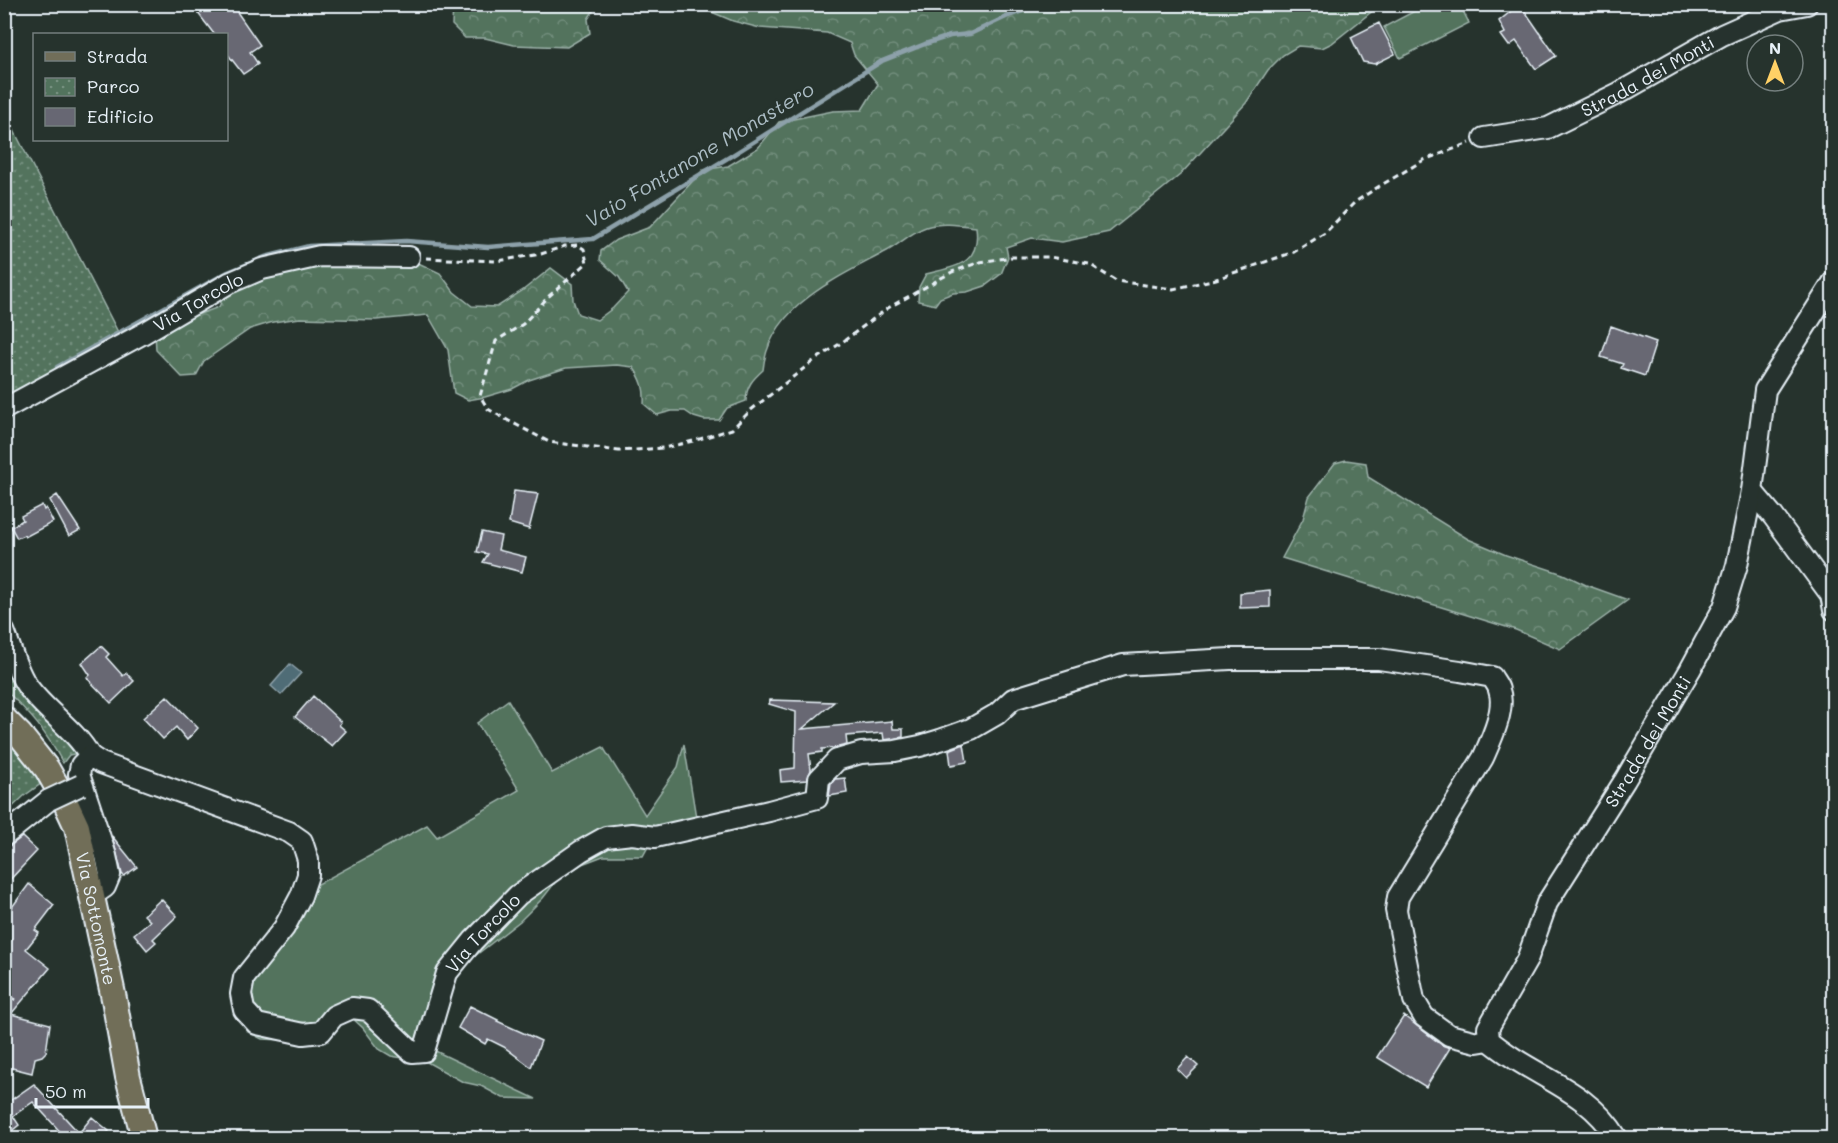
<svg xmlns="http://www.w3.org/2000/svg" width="1838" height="1143" viewBox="0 0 1838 1143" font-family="Mali,sans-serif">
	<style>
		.green { fill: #52735d; stroke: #9db2aa; stroke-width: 1.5 }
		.forest { fill: url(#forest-crowns); stroke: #9db2aa; stroke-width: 1.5 }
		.park { fill: url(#park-dots); stroke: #9db2aa; stroke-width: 1.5 }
		.water { fill: #506c76; stroke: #8da1aa; stroke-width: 1.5 }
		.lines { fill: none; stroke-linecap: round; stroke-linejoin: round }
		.stream { stroke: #8da1aa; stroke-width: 4.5 }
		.building { fill: #676773; stroke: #e8f1f8; stroke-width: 1.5 }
		.minor-casing { stroke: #e8f1f8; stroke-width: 24 }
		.major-casing { stroke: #e8f1f8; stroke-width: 28 }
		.path { stroke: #e8f1f8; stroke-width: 3; stroke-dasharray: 6 4.5; stroke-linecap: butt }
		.minor { stroke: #26332d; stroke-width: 20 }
		.major { stroke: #716e59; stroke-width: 24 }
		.minor-bridge-casing { stroke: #e8f1f8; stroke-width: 24; stroke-linecap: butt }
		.minor-bridge { stroke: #26332d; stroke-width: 20 }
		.labels { text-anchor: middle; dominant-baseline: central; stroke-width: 5; stroke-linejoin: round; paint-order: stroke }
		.street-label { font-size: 18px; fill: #e8f1f8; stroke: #26332d }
		.water-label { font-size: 20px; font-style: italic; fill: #abbcc4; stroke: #26332d }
	</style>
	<defs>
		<pattern id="forest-crowns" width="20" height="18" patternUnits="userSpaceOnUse" patternTransform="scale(1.5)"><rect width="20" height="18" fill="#52735d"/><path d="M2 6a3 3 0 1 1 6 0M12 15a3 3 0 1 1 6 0" fill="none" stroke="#738e7d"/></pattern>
		<pattern id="park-dots" width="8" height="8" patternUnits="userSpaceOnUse" patternTransform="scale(1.5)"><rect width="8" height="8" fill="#52735d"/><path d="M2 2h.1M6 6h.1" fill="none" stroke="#738e7d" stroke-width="1.8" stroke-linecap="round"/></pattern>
	</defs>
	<rect width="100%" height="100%" fill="#26332d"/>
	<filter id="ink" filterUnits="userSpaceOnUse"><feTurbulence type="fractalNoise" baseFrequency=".0167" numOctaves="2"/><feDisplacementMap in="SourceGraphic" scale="12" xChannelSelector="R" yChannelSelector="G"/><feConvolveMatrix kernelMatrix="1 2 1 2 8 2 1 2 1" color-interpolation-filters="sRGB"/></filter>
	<g filter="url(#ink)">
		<path class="green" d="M1428 4 1460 5 1469 23 1400 58 1384 27Z
			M508 700 552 773 603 747 645 815 678 767 684 744 699 836 648 847 643 856H603L582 864 557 880 543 898 520 921 453 973 429 1048 536 1099 503 1098 481 1086 463 1082 427 1062 391 1056 379 1049 363 1028 350 1016 307 1041 262 1039 248 1032 239 1019 231 995 233 981 257 955 305 891 427 825 437 837 519 790 477 723Z"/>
		<path class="forest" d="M453 5V4L597 5 588 19 590 33 567 47 514 45 485 38H465L452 25Z
			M695 5H1380L1332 43 1322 48 1298 46 1283 55 1268 70 1246 103 1180 175 1109 232 1062 242 1032 238 1006 247 1008 257 1001 274 985 286 967 292 953 293 940 298 935 305 918 301 919 287 926 274C956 266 981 265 976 227 960 225 942 222 926 227 911 232 900 244 887 251 838 278 769 306 763 370 753 379 746 386 746 401L727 408 719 420H704L694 417 685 411H672L657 415 644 404C645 389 642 379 633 367L617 365 566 368 529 380 512 389 485 397 468 400 454 393 448 350 428 315 376 320 300 318 273 322 250 329 204 361 196 376 182 377 156 350 155 332 172 319 197 315 219 307 229 282 251 271 317 267 342 260H412L440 273 454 292 472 306 497 307 522 291 551 268 572 284 573 300 578 314 597 320 613 308 628 292 619 277 600 260 601 251 616 240 650 227 703 170 728 166 758 148 779 122 833 111 862 110 878 84 854 55 850 43 827 33 760 28 733 21Z
			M1346 460 1366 463 1368 477 1468 539 1506 555 1563 574 1586 585 1628 600 1560 649 1516 630 1282 558 1303 519 1309 497 1335 463Z"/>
		<path class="park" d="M4 111 121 338 4 406Z
			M4 626 23 676 79 753 69 755 63 763C45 731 32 715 5 690Z
			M4 727 42 783 24 796 5 814Z"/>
		<path class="water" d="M290 664 301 673 281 695 271 686Z"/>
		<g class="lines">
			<path class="stream" d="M57 367 228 272 265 257 309 246 406 241 488 247 593 239 731 156 882 61 925 44 950 36 970 34 1006 17 1042 4"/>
		</g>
		<path class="building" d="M191 4H248L237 12 260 45 250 52 258 64 243 74 226 52V34H214Z
			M1520 4 1556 56 1536 69 1516 41 1509 46 1501 35 1505 33 1499 21Z
			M1379 23 1395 54 1375 64 1363 62 1351 37Z
			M1611 326 1656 342 1645 376 1621 368 1623 364 1601 357Z
			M514 491 538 494 529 529 509 523Z
			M57 495 80 530 69 536 50 500Z
			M42 505 44 510 46 508 53 522 25 537 24 535 17 538 11 527 23 520 21 516Z
			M482 532 501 536 498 550 526 557 522 572 483 562 488 554 477 552Z
			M1270 590V607L1240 608V593Z
			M101 646 109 654 106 657 123 676 126 673 134 681 111 703 87 678 90 675 82 663Z
			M167 696 198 728 187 740 176 727 163 739 143 718Z
			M313 696 341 722 339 725 346 731 332 746 295 717Z
			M770 700 834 702 802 729 892 721 893 729H903V737L884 740 883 733 846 736 847 745 834 748 822 749V752L809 754 811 770 807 780 781 782 780 770 795 768 796 712 769 704Z
			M964 744 967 762 951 765 949 750Z
			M845 778 847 793 829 796 831 784 835 779Z
			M112 836 137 867 124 876 122 874Z
			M22 837 37 851 4 886V848L11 845Z
			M29 884 54 905 35 930 39 933 26 949 50 968 11 1014 50 1024 46 1052 42 1056 35 1058 32 1073 4 1066V952L12 940 4 934V918Z
			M161 899 177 916 153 939 156 942 147 950 134 934 150 921 144 915Z
			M470 1006 498 1020 497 1021 541 1041 531 1067 504 1047 488 1039 485 1044 458 1028Z
			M1404 1016 1442 1045 1450 1048 1426 1087 1377 1057Z
			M1188 1057 1198 1066 1186 1078 1177 1069Z
			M34 1084 79 1133 92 1117 109 1131 103 1138H66L33 1102 13 1116 19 1125 4 1137V1105Z"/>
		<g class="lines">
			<defs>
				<g id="minor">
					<path id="s1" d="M1484 138 1548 128 1619 93 1722 35 1780 9 1807 4"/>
					<path id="s2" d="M4 409 144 333 229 283 262 269 320 256 409 257"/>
					<path d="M1752 491 1773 516 1831 595 1834 610"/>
					<path d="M4 631C11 648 17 673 28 687 46 712 75 729 90 756"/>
					<path d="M4 836 49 800"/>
					<path id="s3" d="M92 896 105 887 110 875 106 856 79 774 81 765 90 756 101 763 289 832 302 841 308 860V875L301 896 284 928 244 978 241 994 244 1010 257 1024 303 1034 321 1032 334 1016 352 1008 368 1010 412 1052 424 1051 447 973 473 941 518 895 581 851 606 837 632 834 655 837 769 811 817 798 819 779 837 760 861 753 895 751 920 746 940 740 971 729 997 714 1013 699 1123 665 1230 659H1379L1460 671 1492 677C1494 681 1498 685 1499 690 1506 709 1491 740 1483 758L1398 897 1396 910 1414 1000 1424 1017 1449 1035 1477 1042 1489 1040"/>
					<path id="s4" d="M1617 1138C1593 1098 1553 1083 1515 1059 1506 1053 1497 1047 1489 1040L1488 1028 1527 960 1547 903 1625 780 1690 670 1724 607 1737 565 1752 491 1765 390 1834 281"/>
				</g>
				<g id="major">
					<path id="s5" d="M4 719 20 735 47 769 64 799 77 827 114 999 128 1077 144 1138"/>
				</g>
			</defs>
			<use href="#minor" class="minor-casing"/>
			<use href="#major" class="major-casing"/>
			<path class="path" d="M426 258 497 261 541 254 565 246 578 245 584 249 587 263 549 296 523 324 496 341 480 396 488 409 509 421 549 442 619 451 664 448 693 441 732 429 751 410 812 362 841 343 888 308 952 272 980 262 1012 257H1050L1089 264 1116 281 1173 289 1216 279 1294 252 1325 233 1355 202 1378 187 1424 160 1470 143
				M4 993 16 1000"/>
			<use href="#minor" class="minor"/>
			<use href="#major" class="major"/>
			<defs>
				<path id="minor-bridge" d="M49 800 81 785"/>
			</defs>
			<use href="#minor-bridge" class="minor-bridge-casing"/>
			<use href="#minor-bridge" class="minor-bridge"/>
		</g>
	</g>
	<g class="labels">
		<g class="street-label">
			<text stroke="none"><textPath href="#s1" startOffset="177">Strada dei Monti</textPath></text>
			<text stroke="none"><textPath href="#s2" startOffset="222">Via Torcolo</textPath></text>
			<text stroke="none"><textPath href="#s4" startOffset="504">Strada dei Monti</textPath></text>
			<text stroke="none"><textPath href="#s5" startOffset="225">Via Sottomonte</textPath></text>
			<text stroke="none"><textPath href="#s3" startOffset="924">Via Torcolo</textPath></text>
		</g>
		<g class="water-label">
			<text transform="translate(699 154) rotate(-31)">Vaio Fontanone Monastero</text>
		</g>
	</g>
	<rect width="1838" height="1143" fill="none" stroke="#26332d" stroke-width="24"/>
	<rect x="12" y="12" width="1814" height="1119" fill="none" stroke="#e8f1f8" stroke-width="2" filter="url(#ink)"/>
	<rect x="33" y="33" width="195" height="108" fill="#26332d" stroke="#747f7e" stroke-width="1.5"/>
	<rect x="45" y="52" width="30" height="9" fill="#716e59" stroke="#747f7e" stroke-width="1.5"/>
	<text x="87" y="63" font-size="18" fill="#e8f1f8">Strada</text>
	<rect x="45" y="78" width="30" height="18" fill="url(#park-dots)" stroke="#747f7e" stroke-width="1.5"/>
	<text x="87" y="93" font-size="18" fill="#e8f1f8">Parco</text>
	<rect x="45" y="108" width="30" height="18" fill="#676773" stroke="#747f7e" stroke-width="1.5"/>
	<text x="87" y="123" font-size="18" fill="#e8f1f8">Edificio</text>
	<g transform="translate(1775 63)"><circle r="28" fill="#26332d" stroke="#747f7e" stroke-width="1.5"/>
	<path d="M0-4.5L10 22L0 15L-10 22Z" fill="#ffd166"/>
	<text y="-9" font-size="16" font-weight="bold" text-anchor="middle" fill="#e8f1f8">N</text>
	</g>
	<path d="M36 1098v9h112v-9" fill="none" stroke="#e8f1f8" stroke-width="3"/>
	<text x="45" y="1098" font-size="18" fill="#e8f1f8" stroke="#26332d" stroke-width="4.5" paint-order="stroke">50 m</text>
</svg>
